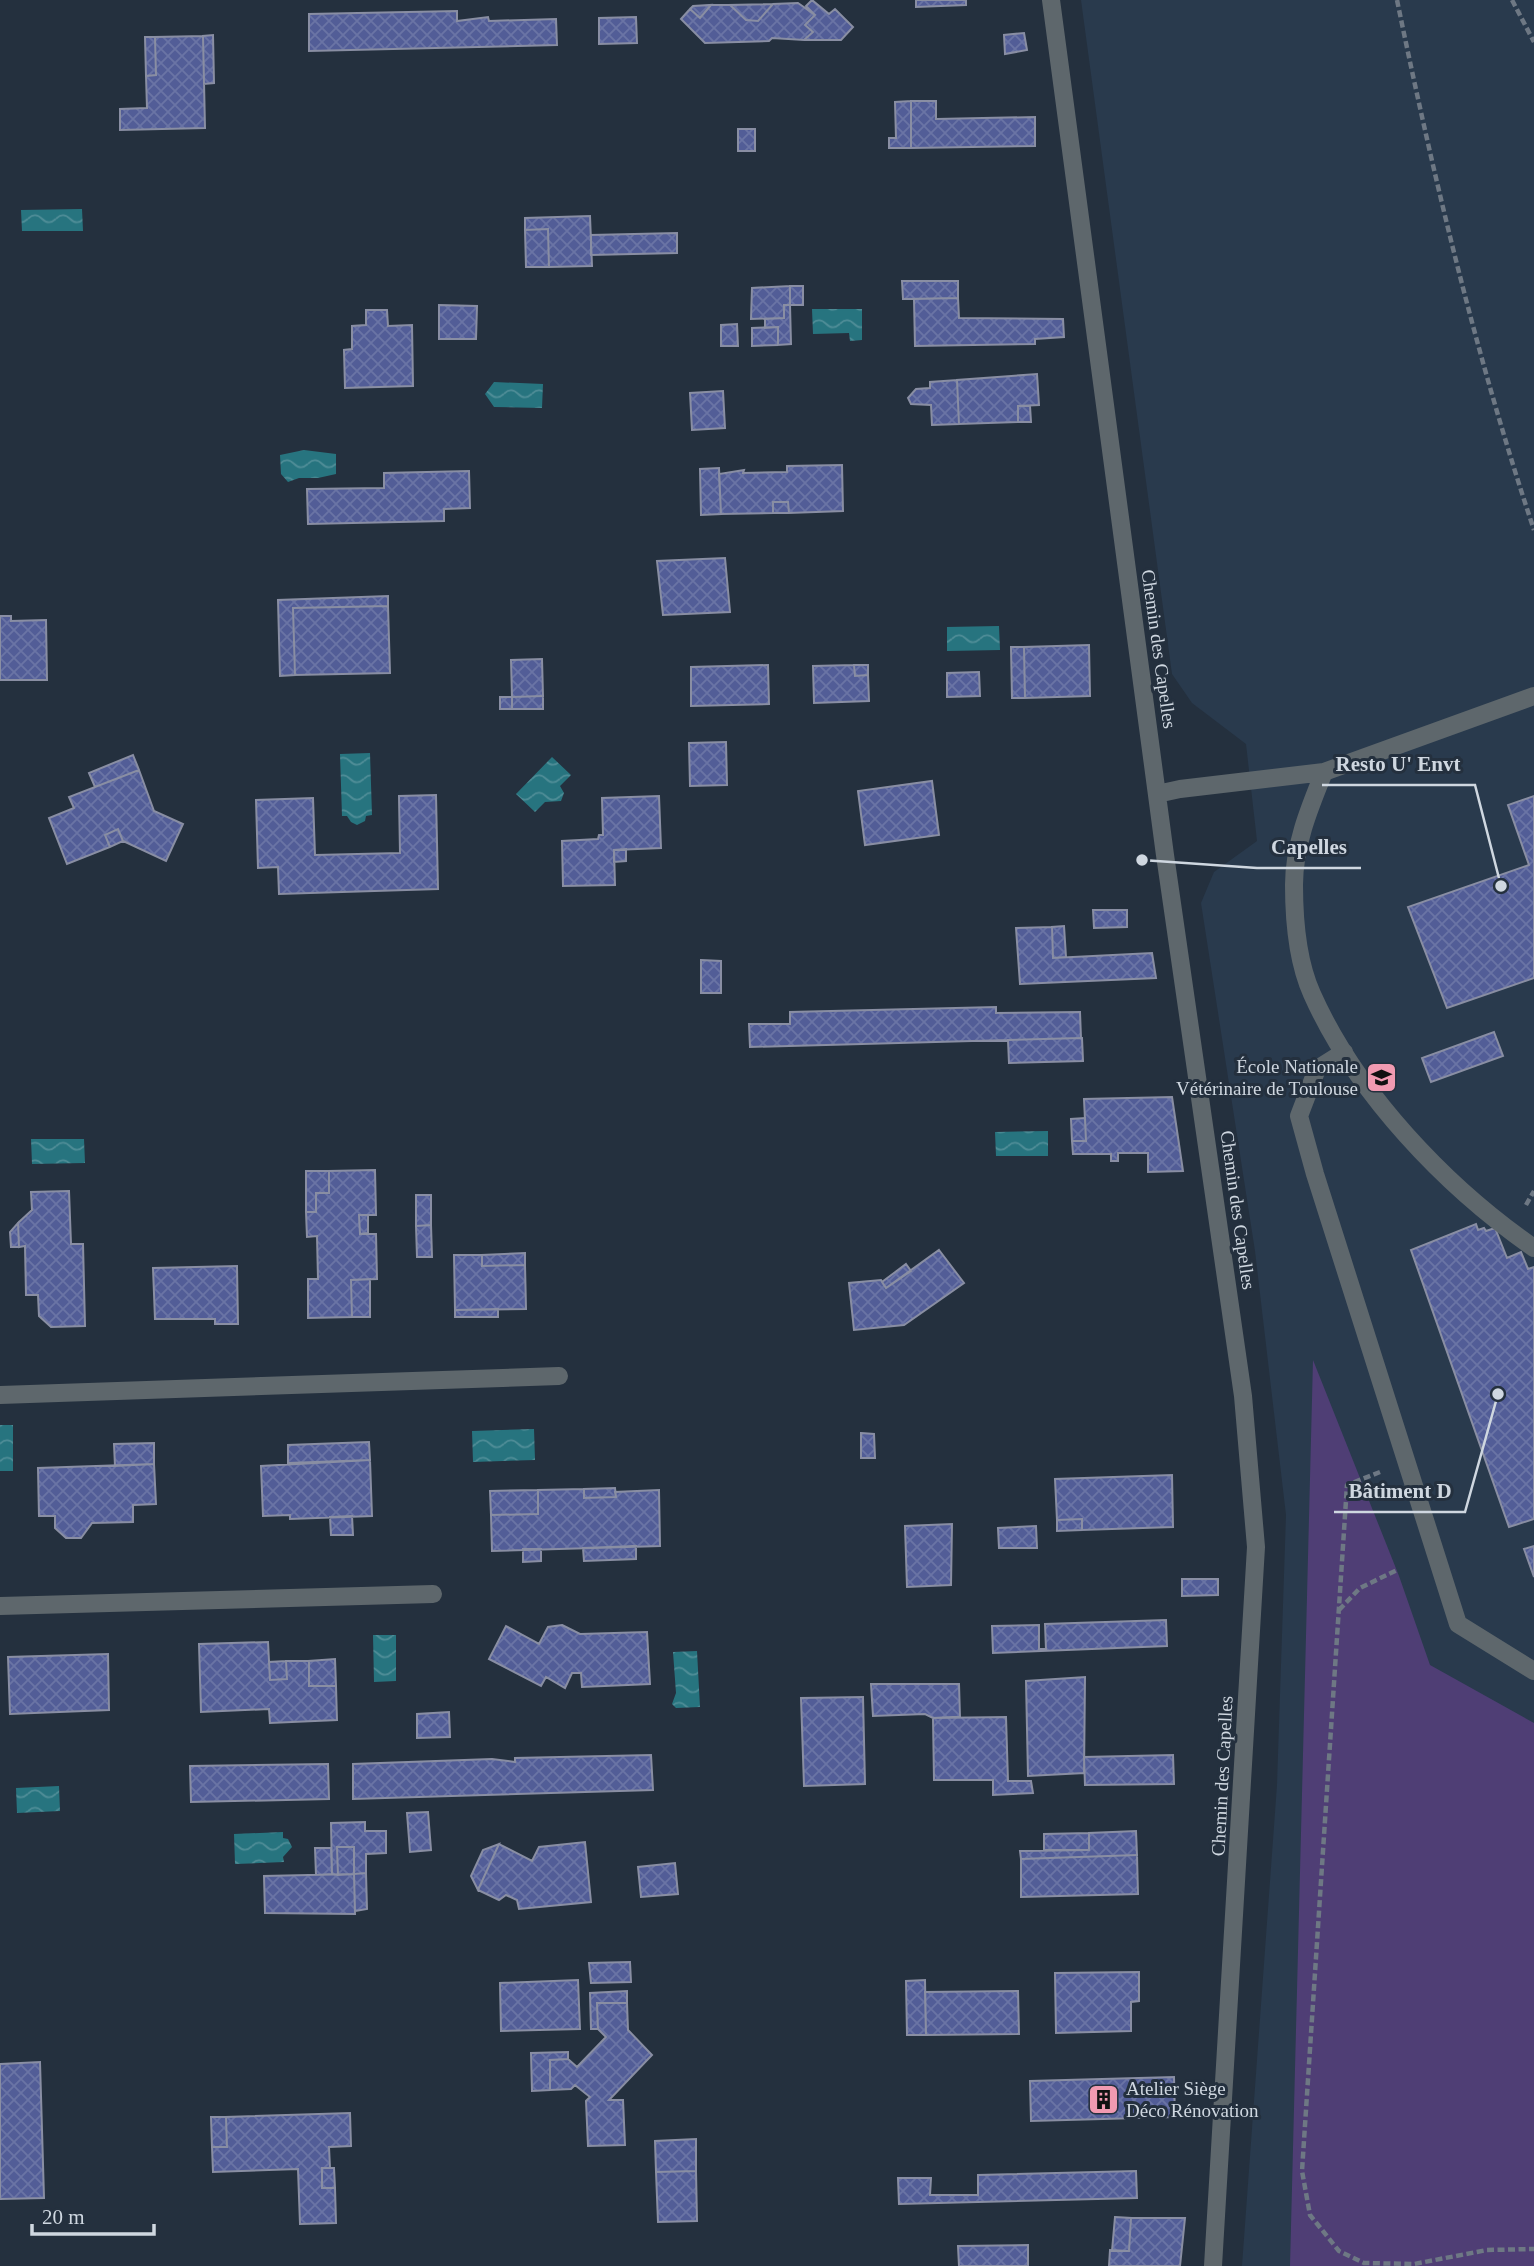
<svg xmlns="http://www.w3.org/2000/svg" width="1534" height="2266" viewBox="0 0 1534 2266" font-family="Georgia,serif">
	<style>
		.built { fill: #293a4d }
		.green { fill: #4f3e75 }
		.water { fill: url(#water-waves) }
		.building { fill: url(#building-cross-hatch); stroke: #898ea3; stroke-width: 2 }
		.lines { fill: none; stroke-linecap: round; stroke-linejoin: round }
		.path { stroke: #6e7884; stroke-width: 4.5; stroke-dasharray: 7 3.5; stroke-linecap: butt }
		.minor { stroke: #5e676c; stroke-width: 18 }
		.labels { text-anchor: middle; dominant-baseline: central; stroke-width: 6; stroke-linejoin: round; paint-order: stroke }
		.street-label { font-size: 19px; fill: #cfd7e0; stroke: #24303e }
		.poi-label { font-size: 19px; fill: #cfd7e0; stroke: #24303e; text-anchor: end }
		.leader { fill: none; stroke: #cfd7e0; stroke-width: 2.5 }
		.callout-dot { fill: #cfd7e0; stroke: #24303e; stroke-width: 2.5 }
		.callout-label { font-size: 21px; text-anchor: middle; font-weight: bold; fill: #cfd7e0; stroke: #24303e; stroke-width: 6; stroke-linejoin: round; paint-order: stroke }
	</style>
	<defs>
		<pattern id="water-waves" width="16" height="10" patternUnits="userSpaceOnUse" patternTransform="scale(1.75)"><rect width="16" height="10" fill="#27747f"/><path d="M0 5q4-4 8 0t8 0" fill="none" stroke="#4f8d97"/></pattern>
		<pattern id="building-cross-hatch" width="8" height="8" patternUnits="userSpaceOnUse" patternTransform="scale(1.75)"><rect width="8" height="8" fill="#525d97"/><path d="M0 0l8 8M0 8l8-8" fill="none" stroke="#6a74a5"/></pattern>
	</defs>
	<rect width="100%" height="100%" fill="#24303e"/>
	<path class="built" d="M1081 0H1534V2266H1242L1277 1785 1286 1515 1255 1251 1201 903 1214 872 1257 841 1246 744 1192 703 1172 674Z"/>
	<path class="green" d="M1313 1360 1399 1576 1430 1665 1534 1723V2266H1290Z"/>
	<path class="water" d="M82 209 83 231H22L21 210Z
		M812 309H862V340L850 341 849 333 813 334Z
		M494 382 543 384 542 408 494 407 485 394Z
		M304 450 336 454V474L318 478H299L288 482 281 474 280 455Z
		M999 626 1000 650 947 651V627Z
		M370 753 372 815 366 816 365 821 357 825 351 822 347 816H342L340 754Z
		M552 757 571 775 560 786 564 793 561 801 545 802 535 812 516 794Z
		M1048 1131V1156H996L995 1132Z
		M31 1139H84L85 1163 32 1164Z
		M0 1425H13V1471H0Z
		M534 1429 535 1460 473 1462 472 1431Z
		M373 1635H396V1681L374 1682Z
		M697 1651 700 1707 676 1708 672 1704 676 1693 673 1652Z
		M59 1786 60 1811 17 1813 16 1788Z
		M283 1832V1838L288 1839 292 1847 283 1857 284 1862 235 1864 234 1834Z"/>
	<path class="building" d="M812 0 829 14 835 9 853 27 841 40H804L813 32 805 25 815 15 806 6Z
		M916 0H966V5L916 7Z
		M798 3 815 15 805 25 813 32 804 40 772 38 769 41 705 43 681 19 690 9 700 18 711 5H730L746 20 758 21 773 4Z
		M773 4 758 21 746 20 730 5Z
		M711 5 700 18 690 9 693 6Z
		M457 11V21L488 17 489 21 556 19 557 45 309 51V14Z
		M636 17 637 43 599 44V18Z
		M1024 33 1027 50 1005 54 1004 35Z
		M213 35 214 83 204 84 203 36Z
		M203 36 205 128 120 130V109L147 108 146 76 156 75 155 37Z
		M145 37H155L156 75 146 76Z
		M911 101V148H889V138H896L895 102Z
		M911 101H936V119L1035 117V146L911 148Z
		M738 129H755V151H738Z
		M590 216 592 266 549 267 548 229 525 230V218Z
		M548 229 549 267H526L525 230Z
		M677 233V253L591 255V235Z
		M902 281H958V298L903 299Z
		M790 286H803V305H790Z
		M790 286V305H784V318L751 319 752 288Z
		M958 298 959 318 1063 319 1064 337 1035 339V344L915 346 914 299Z
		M439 305 477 306 476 339H439Z
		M784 305H790L791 344 778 345V327L765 328V319L784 318Z
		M366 310H387L388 326 412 325 413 386 345 388 344 350 352 349V326L366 325Z
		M737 324 738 346H721V325Z
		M778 327V345L752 346V328Z
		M1037 374 1039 405 1018 406V422L959 424 957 380Z
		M957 380 959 424 932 425 931 405 911 404 908 398 916 389 930 388V382Z
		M723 391 725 428 692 430 690 393Z
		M1018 406H1030L1031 422H1018Z
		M842 465 843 511 789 513 788 502H773V513L721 514 719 474 744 470 743 473 787 472V466Z
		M719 468 721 514 701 515 700 469Z
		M469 471 470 508 444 509V521L308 524 307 489 384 488V473Z
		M773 502H788L789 513H773Z
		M725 558 730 612 663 615 657 561Z
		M388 596V606L293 608 295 675 280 676 278 600Z
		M388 606 390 673 295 675 293 608Z
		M0 616H11V621L46 620 47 680H0Z
		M1089 645 1090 696 1025 698 1024 647Z
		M1011 647H1024L1025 698H1012Z
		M542 659 543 696 512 697 511 660Z
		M768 665 769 704 691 706V667Z
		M854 665 855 676 868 675 869 701 814 703 813 666Z
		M854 665H868V675L855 676Z
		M979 672 980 696 947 697V673Z
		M543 696V709H512V697Z
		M500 697H512V709H500Z
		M726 742 727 785 690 786 689 743Z
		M133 755 139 770 95 787 89 773Z
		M139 770 154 811 183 824 166 861 123 841 118 829 105 835 110 847 67 864 49 818 74 808 69 797Z
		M932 781 939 835 865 845 858 791Z
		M436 795 438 889 279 894 278 867 258 868 256 800 313 798 315 855 400 853 399 796Z
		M659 796 661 848 614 850 615 885 563 886 562 841 598 839 599 835H603L602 798Z
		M1534 796V978L1447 1008 1408 907 1529 865 1508 805Z
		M118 829 123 841 110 847 105 835Z
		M626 849V861L614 862V850Z
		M1093 910H1127V927L1094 928Z
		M1064 926 1066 957 1053 958 1052 927Z
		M1052 927 1053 958 1152 953 1156 978 1020 984 1016 928Z
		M701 960 721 961V993H701Z
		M996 1007V1013L1080 1012 1081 1038 750 1047 749 1024H790V1012Z
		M1494 1032 1503 1056 1431 1082 1422 1058Z
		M1082 1038 1083 1061 1009 1063 1008 1040Z
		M1172 1097 1183 1171 1148 1172V1153H1118V1161H1111V1154H1073L1072 1141H1086L1084 1099Z
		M1085 1118 1086 1141H1072L1071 1119Z
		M375 1170 376 1215H359L360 1234H376L377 1279 351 1280 352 1317 308 1318V1279H318L317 1236 307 1237 306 1212H316V1193H329V1171Z
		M306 1171H329V1193H316V1212H306Z
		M69 1191 71 1244H83L85 1326 51 1327 39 1316 38 1295H26L25 1246 19 1247 18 1223 32 1210 31 1192Z
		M416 1195H431V1225L416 1226Z
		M359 1215H368V1233L360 1234Z
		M18 1223 19 1247H11L10 1232Z
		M1476 1224 1478 1230 1484 1228 1486 1231 1495 1228 1507 1258 1521 1252 1528 1269 1534 1267V1519L1509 1527 1411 1250Z
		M431 1225 432 1257H417L416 1226Z
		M939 1250 964 1283 904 1325 854 1330 849 1283 881 1280 886 1288Z
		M525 1253V1265L482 1266V1255Z
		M454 1255H482V1266L525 1265 526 1309 455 1310Z
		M906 1264 911 1271 886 1288 882 1282Z
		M237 1266 238 1324H215V1319H155L153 1268Z
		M370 1279V1317H352L351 1280Z
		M498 1309V1317H455V1310Z
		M861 1433 874 1434 875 1458H861Z
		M369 1442 370 1460 288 1463V1445Z
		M154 1443V1464L115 1466 114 1444Z
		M370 1460 372 1516 290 1519V1515L263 1516 261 1466Z
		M154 1464 156 1504 133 1505V1522L92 1523 81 1538H66L55 1528V1516H39L38 1468Z
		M1172 1475 1173 1527 1082 1530V1519L1057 1520 1055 1479Z
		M615 1488 616 1497 584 1498V1489Z
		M584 1489V1498L616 1497 615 1492 659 1490 660 1546 492 1551 491 1515 538 1514V1490Z
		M538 1490V1514L491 1515 490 1491Z
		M352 1516 353 1535H331L330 1517Z
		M1082 1519V1530L1057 1531V1520Z
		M952 1524 951 1585 907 1587 905 1526Z
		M1036 1526 1037 1548H999L998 1528Z
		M636 1546V1559L584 1561 583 1548Z
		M1534 1546V1577L1524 1549Z
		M523 1549H541V1561L523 1562Z
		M1182 1579H1218V1595L1182 1596Z
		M1166 1620 1167 1646 993 1653 992 1626 1039 1625V1649H1046L1045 1624Z
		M562 1625 580 1634 647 1632 650 1684 582 1687 581 1673H572L565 1688 546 1677 541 1686 489 1659 506 1626 539 1644 548 1627Z
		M268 1642 270 1680 287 1679 286 1661H309V1686H336L337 1720 270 1723 269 1709 201 1712 199 1644Z
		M108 1654 109 1710 10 1714 8 1657Z
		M335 1659 336 1686H309V1661Z
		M286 1661 287 1679 270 1680 269 1662Z
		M1085 1677 1084 1773 1028 1776 1026 1681Z
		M871 1684H959L960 1717 933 1718 925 1714 873 1716Z
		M863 1697 865 1784 804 1786 801 1698Z
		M449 1712 450 1737 417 1738V1714Z
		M1006 1717 1008 1781H1031L1033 1793 993 1795V1780H934L933 1718Z
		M651 1755 653 1790 353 1799V1764L492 1759 515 1762V1758Z
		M1173 1755 1174 1784 1085 1785 1084 1757Z
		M328 1764 329 1799 191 1802 190 1766Z
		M428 1812 431 1850 410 1852 407 1813Z
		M365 1822V1831H386V1853L366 1854V1873L354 1874V1847H337L338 1875 332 1874 331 1823Z
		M1136 1831 1137 1855 1021 1859 1020 1851 1089 1850V1833Z
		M1089 1833V1850H1044V1834Z
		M585 1842 591 1902 519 1909 517 1900 506 1895 499 1900 478 1890 499 1844 532 1861 539 1847Z
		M499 1844 478 1890 471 1876 483 1850Z
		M337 1847H354V1874L338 1875Z
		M315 1848H331L332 1874 316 1875Z
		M1137 1855 1138 1894 1021 1897V1859Z
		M675 1863 678 1894 641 1897 638 1867Z
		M366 1873 367 1909 355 1911 354 1874Z
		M354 1874 355 1914 265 1913 264 1876Z
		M630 1962 631 1982 591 1983 589 1963Z
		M1139 1972V2001L1131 2002V2031L1056 2033 1055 1973Z
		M578 1980 580 2029 501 2031 500 1983Z
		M925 1980 926 2035H907L906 1981Z
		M627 1991V2003H597L598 2029H591L590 1993Z
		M1018 1991 1019 2034 926 2035 925 1992Z
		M597 2003H627L628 2030 652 2055 609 2100H623L625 2145 588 2146 586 2101 590 2097 575 2085 571 2089 550 2090V2060L568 2059 577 2067 606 2037 598 2029Z
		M568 2052V2059L550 2060V2090L532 2091 531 2053Z
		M40 2062 44 2198 0 2199V2064Z
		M1174 2077 1175 2117 1031 2121 1030 2081Z
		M350 2113 351 2146 329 2147 330 2168H322V2188H335L336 2223 300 2224 298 2169 213 2172 212 2147H227L226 2117Z
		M211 2117H226L227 2147H212Z
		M696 2139V2171L656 2172 655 2141Z
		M322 2168H334L335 2188H322Z
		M696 2171 697 2221 658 2222 656 2172Z
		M1136 2171 1137 2198 899 2204 898 2178H931L930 2195H978V2175Z
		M1115 2217 1131 2218 1129 2251H1112Z
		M1131 2218H1185L1180 2266H1109L1110 2250 1129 2251Z
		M1028 2245V2266H959L958 2246Z"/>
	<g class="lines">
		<path class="path" d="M1397 0C1434 179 1476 356 1534 530
			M1512 0 1534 42
			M1526 1205 1534 1191
			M1380 1472 1347 1485 1302 2171 1310 2215 1339 2251 1364 2263 1414 2264 1487 2250 1534 2249
			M1339 1610 1360 1588 1397 1570"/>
		<path class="minor" d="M1051 0 1165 855 1243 1396 1256 1547 1213 2266
			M1324 772C1309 809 1294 845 1294 885 1294 919 1298 963 1312 994 1356 1093 1446 1187 1534 1248
			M1157 794 1180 789 1324 772 1534 696
			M1344 1052 1317 1069 1299 1116 1315 1174 1458 1624 1534 1671
			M0 1395 559 1376
			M0 1606 433 1594"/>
	</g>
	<defs>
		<symbol id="university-square" viewBox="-11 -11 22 22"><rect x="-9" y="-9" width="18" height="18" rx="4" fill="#f19ab1" stroke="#24303e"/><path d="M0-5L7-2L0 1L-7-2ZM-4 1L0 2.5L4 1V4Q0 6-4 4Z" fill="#111"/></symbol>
		<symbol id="building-square" viewBox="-11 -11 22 22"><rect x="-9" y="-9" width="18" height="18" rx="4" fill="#f19ab1" stroke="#24303e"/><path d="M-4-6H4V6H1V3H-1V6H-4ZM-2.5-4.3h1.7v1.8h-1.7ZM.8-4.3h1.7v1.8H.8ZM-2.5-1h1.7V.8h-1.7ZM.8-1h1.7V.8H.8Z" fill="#111"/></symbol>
	</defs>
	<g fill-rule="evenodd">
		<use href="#university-square" x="1364" y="1060" width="35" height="35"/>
		<use href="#building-square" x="1086" y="2082" width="35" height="35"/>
	</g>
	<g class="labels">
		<g class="street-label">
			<text transform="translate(1159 649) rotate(82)">Chemin des Capelles</text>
			<text transform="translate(1238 1210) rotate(82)">Chemin des Capelles</text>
			<text transform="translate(1222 1776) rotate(-87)">Chemin des Capelles</text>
		</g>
		<g class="poi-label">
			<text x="1358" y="1066">École Nationale<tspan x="1358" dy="22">Vétérinaire de Toulouse</tspan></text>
			<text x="1126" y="2088" text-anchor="start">Atelier Siège<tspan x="1126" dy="22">Déco Rénovation</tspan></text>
		</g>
	</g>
	<path class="leader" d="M1501 886L1475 785H1322M1142 860L1257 868H1361M1498 1394L1465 1512H1334"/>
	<g class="callout-dot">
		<circle cx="1501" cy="886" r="7"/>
		<circle cx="1142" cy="860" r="7"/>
		<circle cx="1498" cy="1394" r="7"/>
	</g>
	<g class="callout-label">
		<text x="1398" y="771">Resto U' Envt</text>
		<text x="1309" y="854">Capelles</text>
		<text x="1400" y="1498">Bâtiment D</text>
	</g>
	<path d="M32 2224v10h122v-10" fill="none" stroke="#cfd7e0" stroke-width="3.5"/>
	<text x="42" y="2224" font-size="21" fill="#cfd7e0" stroke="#24303e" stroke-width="5" paint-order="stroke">20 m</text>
</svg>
